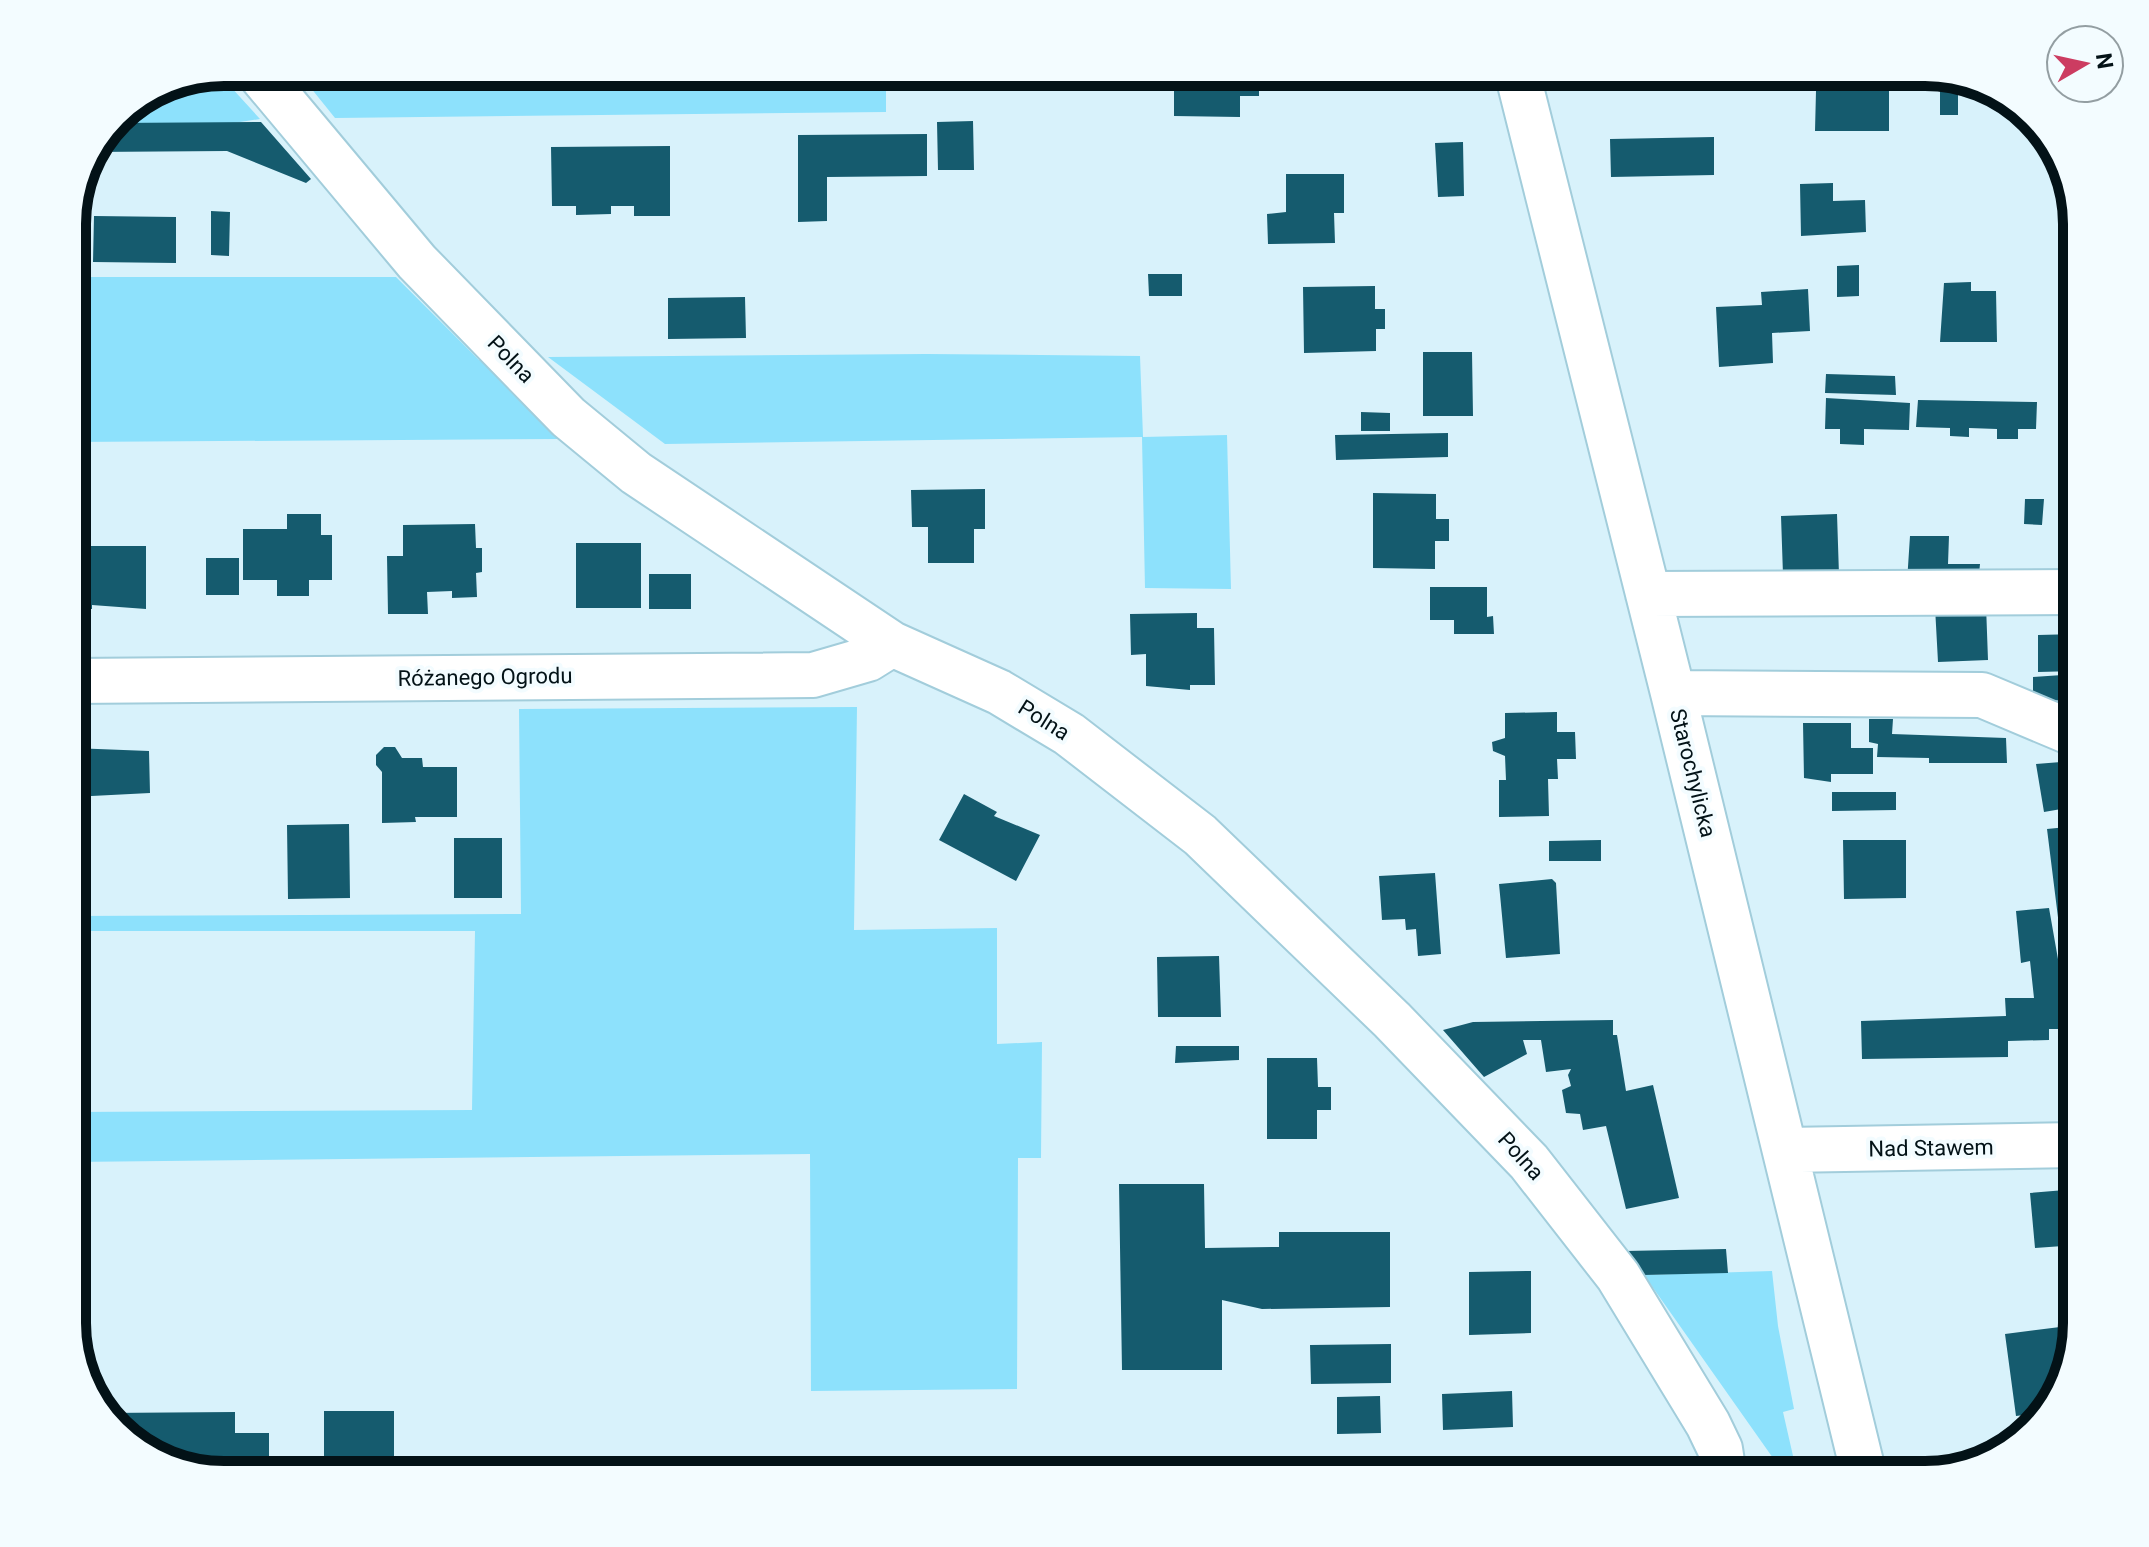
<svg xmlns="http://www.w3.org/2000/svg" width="2149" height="1547" viewBox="0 0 2149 1547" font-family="Roboto,sans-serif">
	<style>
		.green { fill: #8de1fc }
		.building { fill: #155b6e }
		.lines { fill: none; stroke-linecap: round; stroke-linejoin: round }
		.minor-casing { stroke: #a2cddb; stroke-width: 48 }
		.minor { stroke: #fff; stroke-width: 44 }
		.labels { text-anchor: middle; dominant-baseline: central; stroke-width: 8; stroke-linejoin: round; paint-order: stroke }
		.street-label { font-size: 22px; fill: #031217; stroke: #f3fcff }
		.rim { fill: none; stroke: #031217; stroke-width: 10 }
	</style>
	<rect width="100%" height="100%" fill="#d8f2fb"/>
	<path class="green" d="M298 72H886V112L335 118Z
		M219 74 260 119 227 124 114 123 123 110Z
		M72 277H396L479 360 493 357 562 439 72 442Z
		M926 354 1140 356 1143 437 1227 435 1231 589 1145 588 1142 437 665 444 548 357Z
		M857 707 854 930 997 928V1044L1042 1042 1041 1158H1018L1017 1389 811 1391 810 1154 72 1162V1112L472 1110 475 931H72V916L521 914 519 709Z
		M1772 1271 1778 1326 1794 1409 1783 1412 1796 1469 1810 1466 1813 1475H1785L1644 1275Z"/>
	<path class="building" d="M1174 72 1259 75V96H1240V117L1174 116Z
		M1721 72H1786L1787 78 1724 89Z
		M1816 91H1889V131H1815Z
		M1940 91H1958V115H1940Z
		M973 121 974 170H938L937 122Z
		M261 122 311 179 306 183 227 151 91 152 114 123Z
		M927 134V176L827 177V221L798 222V135Z
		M1714 137V175L1611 177 1610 139Z
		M1463 142 1464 196 1438 197 1435 143Z
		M670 146V216H634V206H611V214L576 215V206H552L551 147Z
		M1286 174H1344V213H1334L1335 243 1268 244 1267 214 1286 212Z
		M1833 183V201L1865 200 1866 232 1801 236 1800 184Z
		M211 211 230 212 229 256 211 255Z
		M94 216 176 217V263L93 262Z
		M1859 265V296L1837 297V266Z
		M1148 274H1182V296H1149Z
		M1971 282V291H1996L1997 342H1940L1944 283Z
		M1375 286V309H1385V329H1376V351L1304 353 1303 287Z
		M1808 289 1810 331 1772 333 1773 363 1719 367 1716 307 1762 305 1761 292Z
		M745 297 746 338 668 339V298Z
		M1423 352H1472L1473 416H1423Z
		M1826 374 1895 376 1896 395 1825 393Z
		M1826 398 1910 403 1909 430 1864 429V445L1840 444V429H1825Z
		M1918 400 2037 402 2036 429H2018V439H1997V429L1969 428V437L1950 436V428L1916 427Z
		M1361 412 1390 413V431H1361Z
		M1448 433V457L1336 460 1335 435Z
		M985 489V529H974V563H928V527H912L911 490Z
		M1373 493 1436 494V519H1449V541H1435V569L1373 568Z
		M2025 499H2044L2042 525 2024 524Z
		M287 514H321V535H332V580H309V596H277V580H243V529H287Z
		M1837 514 1839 575H1783L1781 516Z
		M475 524 476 548H482V572L476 573 477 597 452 598V591L427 592 428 614H388L387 556H403V525Z
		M1910 536H1949L1948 564H1980L1978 584 1907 582Z
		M576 543H641V608H576Z
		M72 546H146V609L92 605V609H72Z
		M206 558H239V595H206Z
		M649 574H691V609H649Z
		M1430 587H1487V617L1493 616 1494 634H1454V620H1430Z
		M1986 605 1988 660 1938 662 1935 607Z
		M1197 613V628H1214L1215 685H1190V690L1146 686V654L1131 655 1130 614Z
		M2077 634V671L2038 672V635Z
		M2077 674V700L2033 701V677Z
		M1557 712V732H1575L1576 759H1557L1558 779H1548L1549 816 1499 817V780H1506L1505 756 1493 751 1492 742 1505 738V713Z
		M1869 719H1893L1892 734 2006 738 2007 763H1929V758L1877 757 1878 744 1869 742Z
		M1803 723H1851V748H1873V774H1831V782L1804 778Z
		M384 747H395L402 758H422L423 767H457V817H415L416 822 382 823V772L376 765V755Z
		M72 748 149 751 150 793 72 797Z
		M2061 762 2067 808 2044 812 2036 764Z
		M1832 792H1896V810L1832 811Z
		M964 794 997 812 994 816 1040 835 1016 881 939 840Z
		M349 824 350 898 288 899 287 825Z
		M2077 826V1013L2070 1014 2047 829Z
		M454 838H502V898H454Z
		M1601 840V861H1549V841Z
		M1843 840H1906V898L1844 899Z
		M1435 873 1441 954 1418 956 1416 929 1406 930 1405 919 1382 920 1379 876Z
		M1552 879 1556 883 1560 954 1506 958 1499 884Z
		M2049 908 2068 1016 2077 1015V1029H2049V1040L2008 1041V1057L1862 1059 1861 1021 2006 1016 2005 998H2034L2030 961 2021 963 2016 911Z
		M1219 956 1221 1017H1158L1157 957Z
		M1613 1020V1035H1617L1626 1091 1653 1085 1679 1198 1626 1209 1606 1126 1583 1130 1580 1114 1566 1113 1562 1090 1571 1086 1568 1075 1571 1069 1546 1072 1541 1040H1523L1527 1054 1484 1077 1443 1030 1473 1022Z
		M1176 1046H1239V1060L1175 1063Z
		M1267 1058H1317L1318 1087H1331V1110H1317V1139H1267Z
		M1119 1184H1204L1205 1248 1279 1247V1232H1390V1307L1262 1309 1222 1300V1370H1122Z
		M2077 1189V1245L2035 1248 2030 1193Z
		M1726 1249 1728 1273 1644 1275 1625 1251Z
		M1531 1271V1333L1469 1335V1272Z
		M2068 1326 2070 1344 2047 1412 2016 1416 2005 1334Z
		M1391 1344V1383L1311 1384 1310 1345Z
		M1512 1391 1513 1427 1443 1430 1442 1394Z
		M1380 1396 1381 1433 1337 1434V1397Z
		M324 1411H394V1460H324Z
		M235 1412V1433H269V1460H235L234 1475H223L132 1444 104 1413Z"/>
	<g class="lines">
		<defs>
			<path id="minor" d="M258 72 417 262 568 417 636 473 892 644 999 692 1069 734 1200 835 1392 1020 1529 1162 1618 1276 1708 1424 1720 1449 1724 1475
				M1517 72 1673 693 1864 1475
				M1648 594 2077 592
				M72 681 813 675 868 659 892 644
				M1673 693 1982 695 2077 735
				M1786 1150 2077 1145"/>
		</defs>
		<use href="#minor" class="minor-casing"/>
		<use href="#minor" class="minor"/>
	</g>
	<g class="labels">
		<g class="street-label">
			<text transform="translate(511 359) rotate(46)">Polna</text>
			<text transform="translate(485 677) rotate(-1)">Różanego Ogrodu</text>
			<text transform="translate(1044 720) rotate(32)">Polna</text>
			<text transform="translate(1693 773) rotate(76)">Starochylicka</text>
			<text transform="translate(1931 1148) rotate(-1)">Nad Stawem</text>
			<text transform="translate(1521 1156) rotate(48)">Polna</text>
		</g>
	</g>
	<path d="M0 0H2149V1547H0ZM224 86H1925A138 138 0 0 1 2063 224V1323A138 138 0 0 1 1925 1461H224A138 138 0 0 1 86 1323V224A138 138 0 0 1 224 86Z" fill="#f3fcff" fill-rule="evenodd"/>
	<path class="rim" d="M224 86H1925A138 138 0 0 1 2063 224V1323A138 138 0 0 1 1925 1461H224A138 138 0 0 1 86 1323V224A138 138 0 0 1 224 86Z"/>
	<g transform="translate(2085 64) rotate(81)"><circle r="38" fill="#f3fcff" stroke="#939ea2" stroke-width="2"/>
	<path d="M0-6L14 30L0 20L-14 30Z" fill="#cc3c61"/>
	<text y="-12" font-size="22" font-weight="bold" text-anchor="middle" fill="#031217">N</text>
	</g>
</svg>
